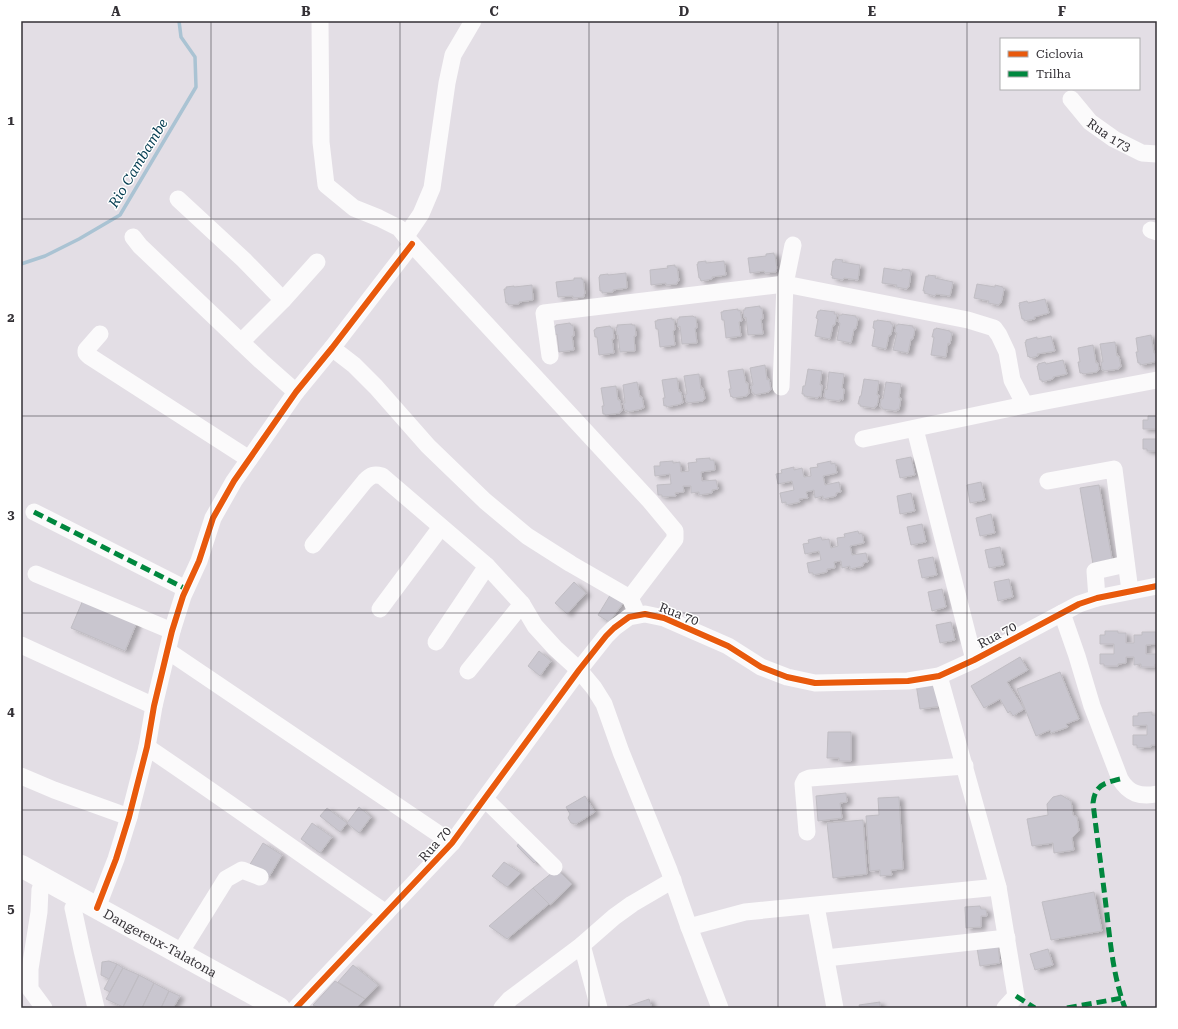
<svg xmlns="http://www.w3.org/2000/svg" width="1178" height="1029" viewBox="0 0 1178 1029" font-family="'Roboto Serif',serif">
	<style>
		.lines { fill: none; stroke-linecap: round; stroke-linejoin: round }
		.stream { stroke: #aac3d3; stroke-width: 3.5 }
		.building { fill: #c9c6cf; stroke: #c0bdc3; filter: url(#shadow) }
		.minor { stroke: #fbfafb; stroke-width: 17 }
		.major { stroke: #fbfafb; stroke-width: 22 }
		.quiet { stroke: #00873e; stroke-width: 5; stroke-dasharray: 10 5; stroke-linecap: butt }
		.cycleway-casing { stroke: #fff; stroke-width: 8 }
		.cycleway { stroke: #e8590c; stroke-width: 6 }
		.grid { fill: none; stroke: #343136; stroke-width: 1; stroke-opacity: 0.55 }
		.labels { text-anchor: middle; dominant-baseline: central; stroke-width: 3; stroke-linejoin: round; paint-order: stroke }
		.street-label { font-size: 13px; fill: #343136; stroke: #fff }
		.water-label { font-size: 14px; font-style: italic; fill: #013a4f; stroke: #fff }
		.neatline { fill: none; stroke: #343136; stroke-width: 1.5 }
		.grid-label { font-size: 13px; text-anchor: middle; font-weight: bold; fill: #343136 }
	</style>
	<defs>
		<filter id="shadow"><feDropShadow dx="4.5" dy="2.5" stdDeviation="2" flood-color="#0004"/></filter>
	</defs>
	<rect width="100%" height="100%" fill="#e3dee5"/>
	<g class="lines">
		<path class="stream" d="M21 264 45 256 79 239 120 215 196 87 195 57 181 37 179 21"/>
	</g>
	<path class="building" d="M774 253V255H775L777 269 776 270V272L765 273 764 271 750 273 748 258 766 256V254Z
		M835 259 843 260 842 262 860 265 858 280 844 278 843 280 832 278 833 276 831 275 833 261H835Z
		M706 261V263L724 261 726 275 712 277V279L701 281 700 278H699L697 264H698V262Z
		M675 265V267H677L679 281 677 282V284L666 285V283L651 285 650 270 668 268 667 266Z
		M884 268 902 271V269L910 270V272H911L909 287H908L907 289 896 287 897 285 882 283Z
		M626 273 627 288 613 290V292L602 293V291H600L599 277 600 276V275L608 274V275Z
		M928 275 936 276 935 278 953 282 950 296 936 294 935 296 924 293 925 291H923L926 276 928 277Z
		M574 278H582V280L583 279 585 294H584V297L573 298V296L558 297 556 282 574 280Z
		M977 284 995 287V285L1003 287V288L1004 289 1001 303H1000L999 305 988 303 989 301 974 298Z
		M532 285 533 300 519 302V304L508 305V303H506L504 289H506V287L514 286V287Z
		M1045 299 1049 313 1034 317 1035 319 1024 321V319H1022L1019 305H1020L1019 303 1027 301 1028 303Z
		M760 306V308H762L763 319H761L763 334 748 335 746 317 744 318 743 310H745V308Z
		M738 309V311L740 310 742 321 739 322 741 336 726 338 724 320H722L721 312H723V311Z
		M820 310 835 312 834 314H837L835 325H833L830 339 815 336 818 319 816 318 818 311H820Z
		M842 314 856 316V318H858L856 329H854L851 343 837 340 840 323 838 322 839 315H842Z
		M693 316 694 317H696L697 328H695L697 343 682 344 680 326 678 327 677 319H679V317Z
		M672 318V320L674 319 675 330 673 331 675 345 660 347 658 329H656L655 321H657V320Z
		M877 320 891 322V324H893L891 335H889L886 349 872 346 875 329 873 328 874 321H877Z
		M570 323 571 325H573L574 336H572L574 350 559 352 557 334 555 335 554 327 556 326V325Z
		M632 324V325H635L636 336H634L635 351 620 352 618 335H617L616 327H618L617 325Z
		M898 324 913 326V328H915L913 339H911L908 353 893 350 897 333 895 332 896 325H898Z
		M610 326 611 328H613L614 339H612L614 353 599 355 597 337H595L594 330 596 329V328Z
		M936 328 950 331V332L952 333 950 344 948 343 946 357 931 355 934 337H932L934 329H936Z
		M1151 335 1154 353H1155L1157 361H1155V362L1140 365V363H1138L1136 352H1138L1136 338Z
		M1051 336 1055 351 1037 354 1038 356 1030 358 1029 356 1028 357 1025 342H1026V340L1037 337V339Z
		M1115 342 1117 356H1119L1121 367H1119V369L1104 371V370H1102L1101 362H1103L1100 344Z
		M1093 345 1096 363H1098L1099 370 1097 371V372L1083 374 1082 373H1080L1078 362H1080L1078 348Z
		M1063 360 1067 374 1053 377V379L1042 382V380H1040L1037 366H1038V364L1045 362 1046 364Z
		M765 365 767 380 769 379 771 390 769 391V392L754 395V393H752L751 386 753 385 750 368Z
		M743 369 746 383H748L749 394H747V396L733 398 732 396 731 397 729 389H731L728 371Z
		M808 369 822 371 820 385H822L821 397 819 396 818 398 804 396V394H802L803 386H805Z
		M829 372 844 374 842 388 844 389 843 400 840 399V401L825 399 826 398 824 397 825 389 827 390Z
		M699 374 701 389 703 388 705 399 703 400V401L688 403V402H686L685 395 687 394 684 376Z
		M677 378 679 392H681L683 403H681V404L666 407V405L664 406 663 398H665L662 380Z
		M864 379 879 381 877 395H879L877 406H875V408L860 406V404H858L860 396H861Z
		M637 382 640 397H642L644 408H641L642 409 627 412V410L625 411 623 403H625L623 385Z
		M886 382 901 384 899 398H901L899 410 897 409V411L882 409V407H880L881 399H883Z
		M616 386 618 400H620L622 411H620V413L605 415V414H603L602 406H604L601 388Z
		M1148 416H1157V429H1143V420H1148Z
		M1143 439H1157V451H1147V449H1143Z
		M911 457 915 475 900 478 896 460Z
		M710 458V460H714L715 470 701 472 702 481 716 480 718 489 712 490V493L699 495V492L691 493V486H683L684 492 675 493 676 496 662 497V495H658L657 485 671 484 670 474 655 476 654 466H660V462L673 461V463L680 462 681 472 689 471 688 463 697 462 696 459Z
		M831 461V464L835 463 837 473 823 476 825 485 839 482 841 492 836 493V496L823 499V496L815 498 814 490 806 492 808 498 799 499 800 502 786 505V502L782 503 780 493 794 490 792 481 778 484 776 474 782 473 781 470 794 467V470L802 468 804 477 811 476 810 468 818 467 817 464Z
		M981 482 985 500 970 503 967 485Z
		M1099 485 1112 559 1093 564 1080 488Z
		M911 493 915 511 900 514 897 496Z
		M991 514 995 533 980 536 976 518Z
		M922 524 926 542 911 545 907 527Z
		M858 531 859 534 862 533 864 543 850 546 852 555 866 553 868 562 863 563V566L850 569V566L842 568 841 561 834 562 835 568 827 569V572L813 575V573H809L807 563 821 560 819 551 805 554 803 544 809 543 808 540 821 537 822 540 829 539 831 548 838 546 837 538 845 537 844 534Z
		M1000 547 1004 565 989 568 985 550Z
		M933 557 937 575 922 578 918 560Z
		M1009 579 1013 597 998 601 994 582Z
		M574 582 586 593 567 614 555 603Z
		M942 589 946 607 932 611 928 592Z
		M612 592 624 602 609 622 598 615Z
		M83 600 137 622 125 651 71 628Z
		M951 622 955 640 940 643 936 625Z
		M1105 631H1118V633H1126V643H1134V635H1142V632H1156L1157 644 1146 645V654H1157V664H1155V667H1141V664L1134 665V657H1126V663L1118 664V666H1104V664H1100V654H1114V644H1100V635H1105Z
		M539 651 551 661 540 676 528 666Z
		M1020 657 1028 670 1007 682 1024 709 1013 716 1010 711 1008 713 1000 699 984 708 971 686Z
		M1060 672 1079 719 1066 724 1068 727 1051 733 1050 730 1036 736 1017 689Z
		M934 683 942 706 920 709 916 684Z
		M1152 712V715H1157V745H1151V747L1137 748V745H1133V735H1147V725L1133 726V716H1138V713Z
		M828 732H851V761H839V758H827Z
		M846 793 847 802 840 803 842 818 818 821 816 796Z
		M1061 795 1071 801 1073 815 1077 817 1079 831 1072 838 1074 850 1054 853 1053 843 1032 846 1027 819 1048 815 1047 804 1053 797Z
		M585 796 595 812 576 824 571 823 568 818 570 814 566 807Z
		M899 797 903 869 891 870 892 875 880 876V870L870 871 866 816 879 815 878 798Z
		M359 807 371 817 359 833 347 823Z
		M327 808 347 823 340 832 320 816Z
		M863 820 867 874 833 878 827 823Z
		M312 823 332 837 320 853 301 839Z
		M522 838 542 856 534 863 517 846Z
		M263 843 282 855 269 877 249 866Z
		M504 862 521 873 507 887 492 876Z
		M557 869 572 884 550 905 533 888Z
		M533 888 549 904 507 939 489 926Z
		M1094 892 1102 931 1051 940 1042 902Z
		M980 906 981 909H986L987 916H981V927L966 928 965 907Z
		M998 945 1000 963 980 966 977 948Z
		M1048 949 1053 965 1035 970 1030 954Z
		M109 961 117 964 109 979 101 975 102 962Z
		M117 964 123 968 110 992 104 989Z
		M353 965 378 985 365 999 338 982Z
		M123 968 139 975 123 1007 106 999Z
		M139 975 154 983 142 1008H125L123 1007Z
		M335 981 365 999 356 1008H319L313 1005Z
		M154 983 169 991 161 1008H142Z
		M169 991 180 996 173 1008H161Z
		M649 999 652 1008H623Z
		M880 1002V1008H860L859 1005Z"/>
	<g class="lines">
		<g class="minor">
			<path d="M320 21 321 142 326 185 354 208 379 218 399 228 412 244 650 501 675 531V539L630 598"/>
			<path id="s1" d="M1071 99 1090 122 1114 139 1142 153 1157 154"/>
			<path d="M178 199 244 260 283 300"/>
			<path d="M1151 230 1157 232"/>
			<path d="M406 236 421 214 432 188 447 83 453 55 473 21"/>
			<path d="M133 237 140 246 261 361 296 392"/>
			<path d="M100 334 86 350V353L89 356 249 459"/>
			<path d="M241 342 283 300 317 262"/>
			<path d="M332 348 354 365 376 387 428 446 485 501 527 536 571 564 630 598 635 609"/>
			<path d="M550 356 544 313 785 284 968 320 994 328 999 335 1007 352 1012 380 1025 405"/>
			<path d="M781 387 785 284 793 245"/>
			<path d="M915 429 974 660"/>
			<path d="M863 439 1025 405 1157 380"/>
			<path d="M1048 481 1114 469 1130 591"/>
			<path d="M34 512 186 589"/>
			<path d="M313 545 365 481C371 475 374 474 382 476L487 566 522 604 535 626 555 648 579 670 594 688 604 704 621 752 669 870 689 927 720 1008"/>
			<path d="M36 574 172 631"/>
			<path d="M1097 598 1095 571 1126 564"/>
			<path d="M380 609 441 527"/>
			<path d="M1062 613 1077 656 1092 706 1120 779C1129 794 1140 797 1157 794"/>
			<path d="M436 642 487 566"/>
			<path d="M21 645 154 706"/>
			<path d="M168 651 452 843"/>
			<path d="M468 671 522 604"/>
			<path d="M939 676 998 887 1016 996 1005 1008"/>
			<path d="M147 747C227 801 306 858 386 913"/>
			<path d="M21 776 54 790 129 817"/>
			<path d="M485 799 554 867"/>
			<path d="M807 832 803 784 805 780 810 778 965 766"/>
			<path d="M40 889 39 912 30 969V989L44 1008"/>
			<path d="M816 906 835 1008"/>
			<path d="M73 908 82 950 96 1008"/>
			<path d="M97 908 116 859 129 817 147 747 154 706 172 631 183 596 199 561 213 518 234 481 296 392 332 348 412 244"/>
			<path d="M689 927 745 912 998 887"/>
			<path d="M582 945 599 1008"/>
			<path d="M180 953 226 879 242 870 260 877"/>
			<path d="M826 958 1007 938"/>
			<path d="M296 1008 452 843 579 670 606 636 614 628 629 617 645 614 664 618 728 646 761 667 787 677 815 683 908 681 939 676 974 660 1079 604 1097 598 1157 586"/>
			<path d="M502 1008 510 999 582 945 614 917 632 904 673 880"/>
		</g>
		<path class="major" id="s2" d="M21 866 279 1008"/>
		<path class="quiet" d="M34 512 186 589
			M1120 779C1104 783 1095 785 1093 803 1097 837 1102 872 1106 906 1110 940 1113 976 1125 1008
			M1016 996 1035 1008
			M1067 1008 1122 998"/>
		<defs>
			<path id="cycleway" d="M97 908 116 859 129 817 147 747 154 706 172 631 183 596 199 561 213 518 234 481 296 392 332 348 412 244
				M296 1008 452 843 579 670 606 636 614 628 629 617 645 614 664 618 728 646 761 667 787 677 815 683 908 681 939 676 974 660 1079 604 1097 598 1157 586"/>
		</defs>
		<use href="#cycleway" class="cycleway-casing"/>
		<use href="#cycleway" class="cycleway"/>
	</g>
	<path class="grid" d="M211 21V1008M400 21V1008M589 21V1008M778 21V1008M967 21V1008M21 219H1157M21 416H1157M21 613H1157M21 810H1157"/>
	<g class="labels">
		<g class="street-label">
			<text stroke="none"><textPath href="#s1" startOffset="53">Rua 173</textPath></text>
			<text transform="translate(679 614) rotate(21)">Rua 70</text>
			<text transform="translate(997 635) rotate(-28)">Rua 70</text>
			<text transform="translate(435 844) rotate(-49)">Rua 70</text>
			<text stroke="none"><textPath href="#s2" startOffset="159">Dangereux-Talatona</textPath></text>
		</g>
		<g class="water-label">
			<text transform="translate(138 163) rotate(-59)">Rio Cambambe</text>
		</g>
	</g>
	<rect width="1178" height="1029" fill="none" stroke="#ffffff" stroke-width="44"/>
	<rect x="1000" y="38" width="140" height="52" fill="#ffffff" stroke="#aeadaf"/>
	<rect x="1008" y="51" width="20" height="6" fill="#e8590c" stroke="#aeadaf"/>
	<text x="1036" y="58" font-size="12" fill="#343136">Ciclovia</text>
	<rect x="1008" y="71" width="20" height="6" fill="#00873e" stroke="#aeadaf"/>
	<text x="1036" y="78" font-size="12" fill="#343136">Trilha</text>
	<rect x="22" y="22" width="1134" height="985" class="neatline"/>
	<g class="grid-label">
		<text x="116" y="16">A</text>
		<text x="306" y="16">B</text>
		<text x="494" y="16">C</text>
		<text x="684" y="16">D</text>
		<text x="872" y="16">E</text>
		<text x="1062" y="16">F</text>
		<text x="11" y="125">1</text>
		<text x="11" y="322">2</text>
		<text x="11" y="519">3</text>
		<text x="11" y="716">4</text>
		<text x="11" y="913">5</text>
	</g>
</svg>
